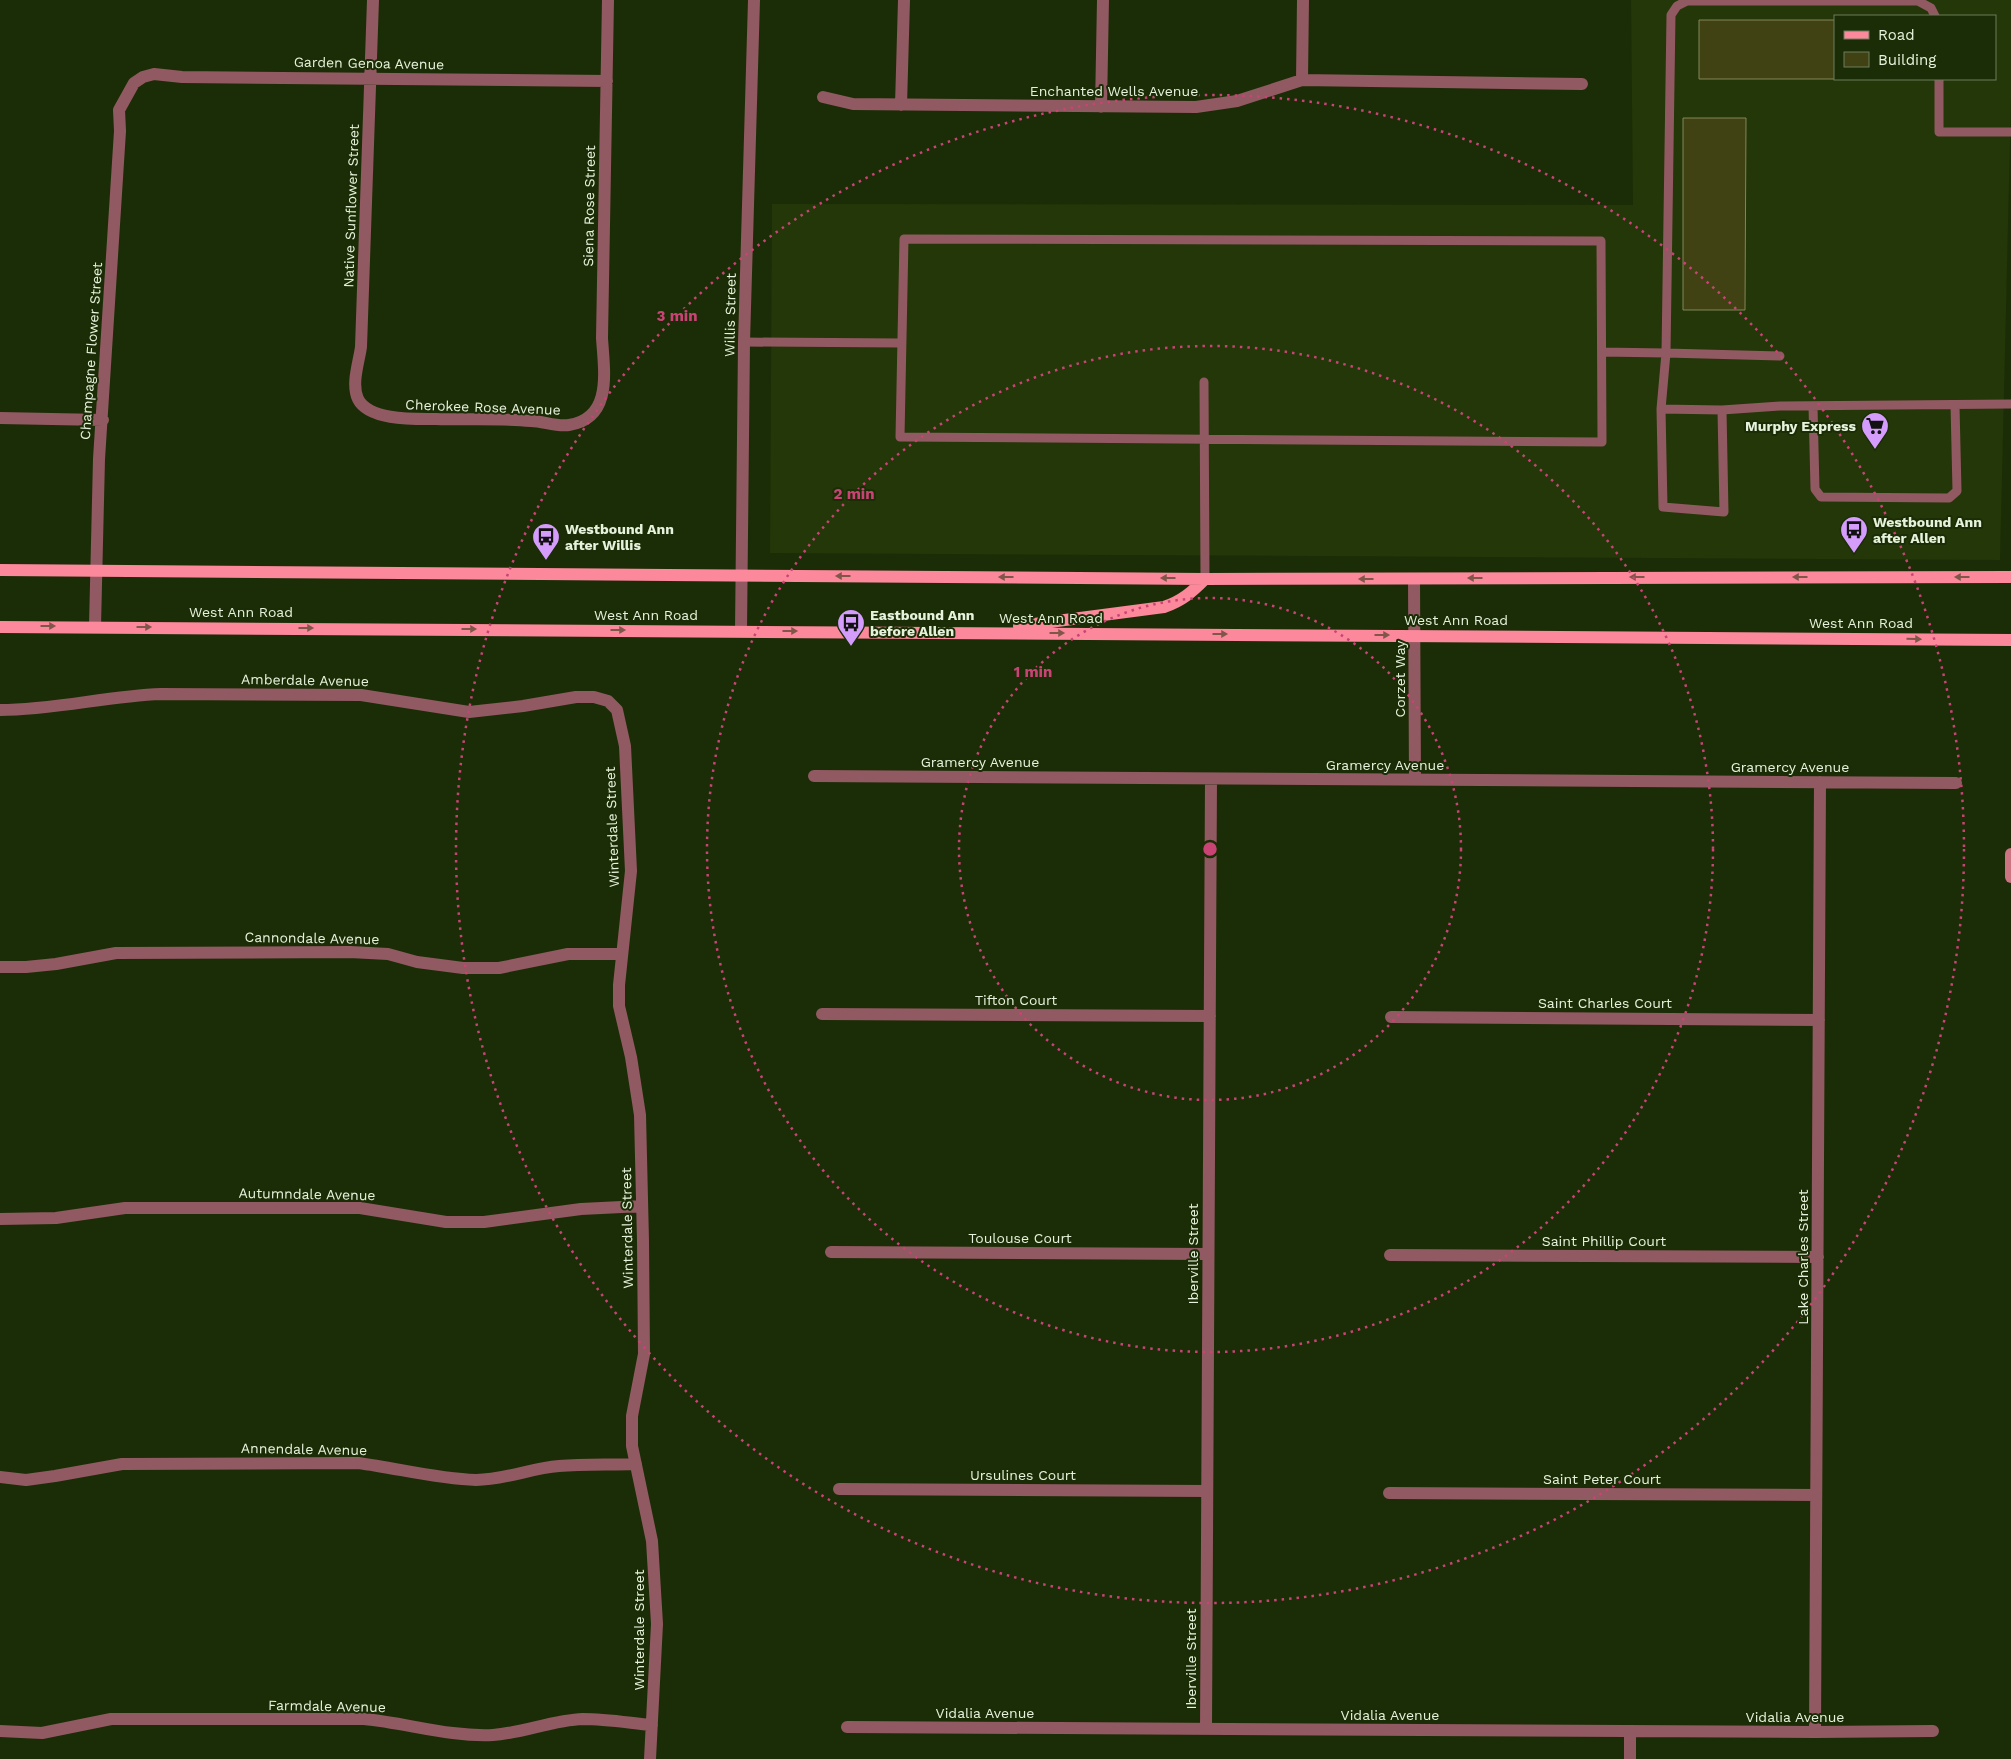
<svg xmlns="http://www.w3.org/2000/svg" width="2011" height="1759" viewBox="0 0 2011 1759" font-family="'Work Sans',sans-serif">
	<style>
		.built { fill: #233708; fill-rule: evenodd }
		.building { fill: #404214; stroke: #848658 }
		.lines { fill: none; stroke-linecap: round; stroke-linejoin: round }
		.service { stroke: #915961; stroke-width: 9 }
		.minor { stroke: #915961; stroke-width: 12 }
		.secondary { stroke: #cc7482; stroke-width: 12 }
		.primary { stroke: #fb889b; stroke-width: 12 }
		.oneway { fill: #805649 }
		.ring { fill: none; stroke: #c94475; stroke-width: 2.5; stroke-dasharray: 2.5 5 }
		.labels { text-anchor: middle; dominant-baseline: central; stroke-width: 4; stroke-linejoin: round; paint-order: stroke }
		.street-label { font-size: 14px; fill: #e6f2db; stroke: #1b2d06 }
		.poi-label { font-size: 14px; font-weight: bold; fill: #e6f2db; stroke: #1b2d06; text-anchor: start }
		.centre { fill: #c94475; stroke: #1b2d06; stroke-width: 2.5 }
		.ring-label { font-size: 15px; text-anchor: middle; font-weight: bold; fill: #c94475; stroke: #1b2d06; stroke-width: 4; stroke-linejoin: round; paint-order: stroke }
	</style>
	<rect width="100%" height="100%" fill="#1b2d06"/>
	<path class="built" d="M1631 0H2011V99L2000 560 770 553 772 204 1633 205ZM1835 16H1995V79H1835Z"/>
	<path class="building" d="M1699 20H1835V79H1699Z
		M1683 118H1746L1745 310H1683Z"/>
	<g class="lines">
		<path class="service" d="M1939 79V132H2011
			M904 239 1601 241 1602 442 900 437Z
			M744 342 902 343
			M1602 352 1666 353 1671 15 1677 6 1687 1H1918L1931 8 1935 16
			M1780 356 1666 353 1661 409 1722 410 1780 406 2011 404
			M1204 382 1205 579
			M1813 406 1815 489 1821 497 1949 498 1957 491 1955 405
			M1661 409 1663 507 1724 512 1722 410"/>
		<path class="minor" d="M373 0 361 347C359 362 351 384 358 399 369 421 416 419 436 419 467 420 500 418 531 421 543 421 556 427 569 425 613 418 604 371 602 338L608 0
			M1302 80 1303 0
			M823 97 853 104 1196 107 1237 101 1302 80 1582 84
			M901 105 904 0
			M1101 107 1103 0
			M0 418 103 420
			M1414 579 1415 780
			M95 626 99 459 120 131 119 110 134 83 143 77 154 74 182 77 607 81
			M741 631 744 342 754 0
			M0 710C54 710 107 696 161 694L361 695 469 712 523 706 576 697H594L608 701 617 710 625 746 631 871 619 985V1006L631 1057 640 1115 643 1241 644 1354 632 1416V1446L652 1541 657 1624 650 1759
			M814 776 1956 783
			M0 967H26L56 964 116 953 350 952 388 954 417 962 463 968H499L568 954H622
			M822 1014 1210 1016
			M1391 1017 1819 1020
			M0 1219 56 1218 125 1208H360L446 1222H484L581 1209 642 1206
			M831 1252 1208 1254
			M1390 1255 1818 1257
			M0 1477 26 1480 55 1476 122 1464 358 1463C397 1468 436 1479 476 1480 505 1480 531 1468 559 1466 584 1464 610 1465 636 1464
			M839 1489 1207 1491
			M1389 1493 1816 1495
			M847 1727 1815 1732 1933 1731
			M1206 1729 1211 779
			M0 1731 42 1733 111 1719H364C407 1723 449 1737 493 1735 523 1733 553 1720 583 1719 606 1719 630 1723 652 1725
			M1630 1731V1759
			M1815 1732 1820 782"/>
		<path class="secondary" d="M2011 854V877"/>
		<path class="primary" d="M0 570 1205 579 2011 577
			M1019 626 1164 607C1182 601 1192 592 1205 579
			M0 627 2011 640"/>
	</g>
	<defs><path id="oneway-solid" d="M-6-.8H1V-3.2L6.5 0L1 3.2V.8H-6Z" transform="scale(1.25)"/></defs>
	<g class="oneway">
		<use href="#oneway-solid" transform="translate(843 576) rotate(-180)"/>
		<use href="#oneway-solid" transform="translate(1006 577) rotate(-180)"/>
		<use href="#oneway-solid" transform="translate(1637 577) rotate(180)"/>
		<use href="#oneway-solid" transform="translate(1800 577) rotate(-180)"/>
		<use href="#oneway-solid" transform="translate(1962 577) rotate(-180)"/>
		<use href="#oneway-solid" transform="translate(1168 578) rotate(-180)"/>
		<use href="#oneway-solid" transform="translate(1475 578) rotate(180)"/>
		<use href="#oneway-solid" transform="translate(1366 579) rotate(180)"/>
		<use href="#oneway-solid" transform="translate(48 626)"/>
		<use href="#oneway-solid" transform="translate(144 627)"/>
		<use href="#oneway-solid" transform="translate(306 628)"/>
		<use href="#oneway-solid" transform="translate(469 629)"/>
		<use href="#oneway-solid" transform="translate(618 630)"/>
		<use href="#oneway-solid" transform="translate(790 631)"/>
		<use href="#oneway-solid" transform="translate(1057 633)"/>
		<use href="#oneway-solid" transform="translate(1220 634)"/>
		<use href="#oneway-solid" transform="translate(1382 635)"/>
		<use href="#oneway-solid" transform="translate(1914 639) rotate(1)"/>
	</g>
	<g class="ring">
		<circle cx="1210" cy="849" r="251"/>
		<circle cx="1210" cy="849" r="503"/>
		<circle cx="1210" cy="849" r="754"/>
	</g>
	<defs>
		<symbol id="supermarket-pin" viewBox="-11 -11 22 30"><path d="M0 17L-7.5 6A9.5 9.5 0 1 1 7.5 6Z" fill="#d49cfb" stroke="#1b2d06"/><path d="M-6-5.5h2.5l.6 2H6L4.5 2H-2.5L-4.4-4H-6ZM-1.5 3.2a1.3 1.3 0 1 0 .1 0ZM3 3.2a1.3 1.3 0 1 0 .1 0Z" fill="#111"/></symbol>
		<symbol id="bus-pin" viewBox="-11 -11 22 30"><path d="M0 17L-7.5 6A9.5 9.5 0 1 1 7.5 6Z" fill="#d49cfb" stroke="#1b2d06"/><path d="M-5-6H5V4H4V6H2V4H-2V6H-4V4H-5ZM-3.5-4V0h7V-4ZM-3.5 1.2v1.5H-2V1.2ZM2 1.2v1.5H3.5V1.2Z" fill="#111"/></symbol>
	</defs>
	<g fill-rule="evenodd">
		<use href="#supermarket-pin" x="1859" y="410" width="32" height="43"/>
		<use href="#bus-pin" x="1838" y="514" width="32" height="43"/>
		<use href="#bus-pin" x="530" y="521" width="32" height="43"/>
		<use href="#bus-pin" x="835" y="607" width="32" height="43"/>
	</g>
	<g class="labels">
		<g class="street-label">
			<text transform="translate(369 63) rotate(1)">Garden Genoa Avenue</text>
			<text x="1114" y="91">Enchanted Wells Avenue</text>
			<text transform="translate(351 206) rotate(-88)">Native Sunflower Street</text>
			<text transform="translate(589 206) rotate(-89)">Siena Rose Street</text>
			<text transform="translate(730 315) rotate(-89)">Willis Street</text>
			<text transform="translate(91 351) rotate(-86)">Champagne Flower Street</text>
			<text transform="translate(483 407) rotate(2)">Cherokee Rose Avenue</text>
			<text x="241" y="612">West Ann Road</text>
			<text x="646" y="615">West Ann Road</text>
			<text x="1051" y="618">West Ann Road</text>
			<text x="1456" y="620">West Ann Road</text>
			<text x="1861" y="623">West Ann Road</text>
			<text transform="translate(1400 679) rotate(-90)">Corzet Way</text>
			<text transform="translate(305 680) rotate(1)">Amberdale Avenue</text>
			<text x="980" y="762">Gramercy Avenue</text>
			<text x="1385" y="765">Gramercy Avenue</text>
			<text x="1790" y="767">Gramercy Avenue</text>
			<text transform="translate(612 827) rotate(-92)">Winterdale Street</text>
			<text transform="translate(312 938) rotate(1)">Cannondale Avenue</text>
			<text x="1016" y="1000">Tifton Court</text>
			<text x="1605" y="1003">Saint Charles Court</text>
			<text transform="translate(307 1194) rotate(1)">Autumndale Avenue</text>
			<text transform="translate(627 1228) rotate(-91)">Winterdale Street</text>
			<text x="1020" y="1238">Toulouse Court</text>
			<text x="1604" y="1241">Saint Phillip Court</text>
			<text transform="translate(1193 1254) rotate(-90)">Iberville Street</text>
			<text transform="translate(1803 1257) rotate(-90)">Lake Charles Street</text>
			<text transform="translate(304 1449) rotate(1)">Annendale Avenue</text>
			<text x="1023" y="1475">Ursulines Court</text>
			<text x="1602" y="1479">Saint Peter Court</text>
			<text transform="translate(639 1630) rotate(-90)">Winterdale Street</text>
			<text transform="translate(1191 1659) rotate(-90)">Iberville Street</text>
			<text transform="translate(327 1706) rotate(1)">Farmdale Avenue</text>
			<text x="985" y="1713">Vidalia Avenue</text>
			<text x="1390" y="1715">Vidalia Avenue</text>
			<text x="1795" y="1717">Vidalia Avenue</text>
		</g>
		<g class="poi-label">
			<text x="1856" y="426" text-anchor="end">Murphy Express</text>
			<text x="1873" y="522">Westbound Ann<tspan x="1873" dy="16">after Allen</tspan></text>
			<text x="565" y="529">Westbound Ann<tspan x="565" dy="16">after Willis</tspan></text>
			<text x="870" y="615">Eastbound Ann<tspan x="870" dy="16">before Allen</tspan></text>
		</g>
	</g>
	<circle cx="1210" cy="849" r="8" class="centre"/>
	<g class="ring-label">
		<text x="677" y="321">3 min</text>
		<text x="854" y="499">2 min</text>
		<text x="1033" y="677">1 min</text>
	</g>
	<rect x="1834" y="15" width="162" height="65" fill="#1b2d06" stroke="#6c7c5b"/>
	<rect x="1844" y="31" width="25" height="8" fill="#fb889b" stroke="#6c7c5b"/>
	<text x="1878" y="40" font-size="15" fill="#e6f2db">Road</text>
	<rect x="1844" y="52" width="25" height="15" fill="#404214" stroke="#6c7c5b"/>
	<text x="1878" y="65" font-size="15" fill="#e6f2db">Building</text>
</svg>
